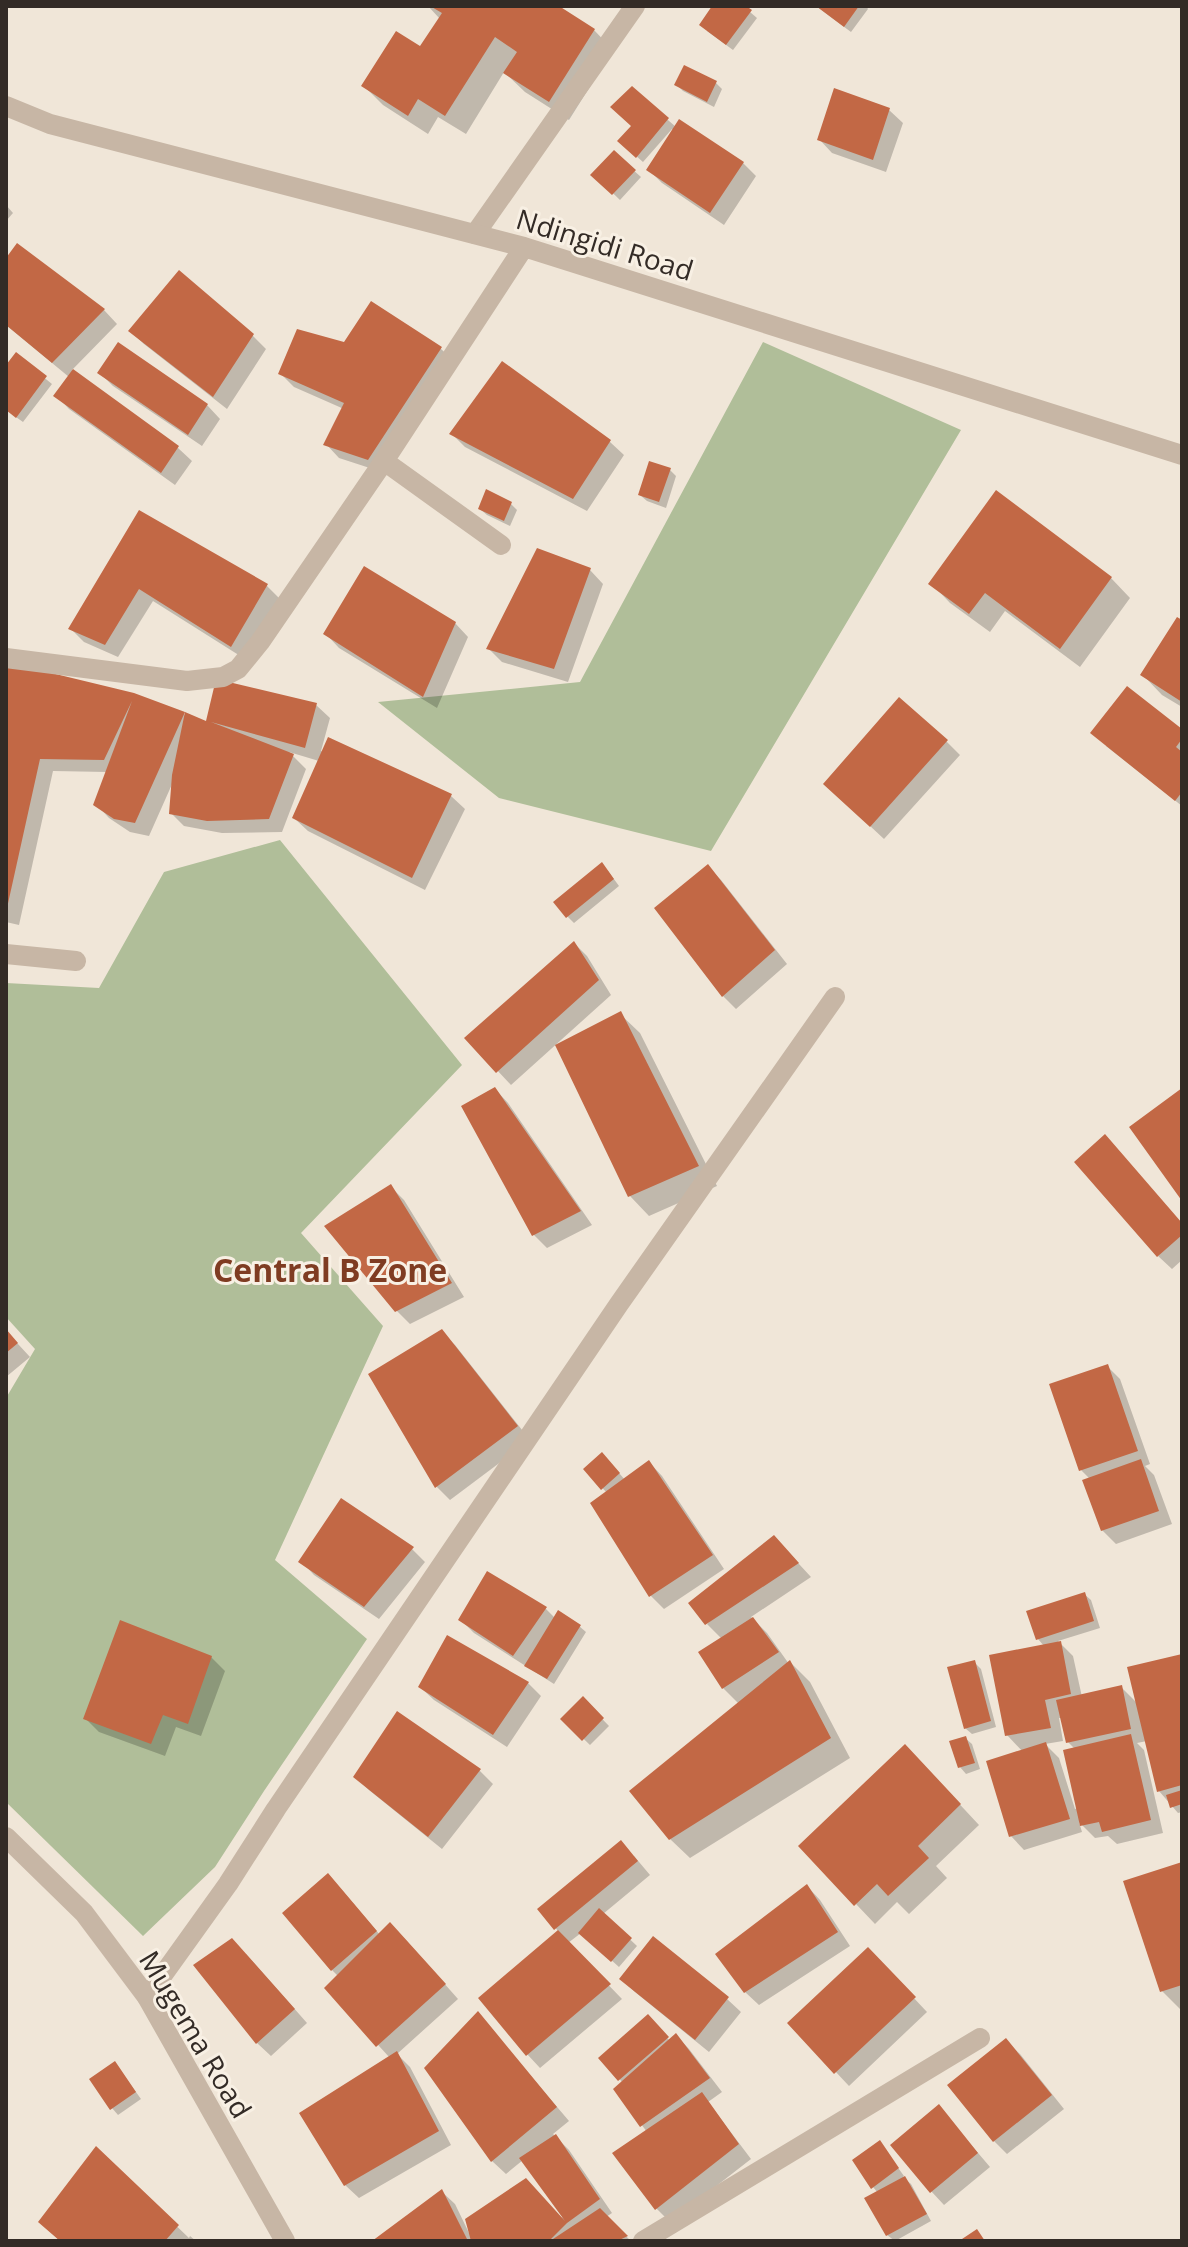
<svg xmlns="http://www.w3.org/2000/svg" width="1188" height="2247" viewBox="0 0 1188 2247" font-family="'Open Sans',sans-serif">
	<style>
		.green { fill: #b0be99 }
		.shadow { fill: #0003; fill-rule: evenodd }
		.building { fill: #c26845 }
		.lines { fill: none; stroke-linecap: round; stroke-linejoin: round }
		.service { stroke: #c7b6a5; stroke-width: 20 }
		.minor { stroke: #c7b6a5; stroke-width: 20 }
		.tertiary { stroke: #c7b6a5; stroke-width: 20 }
		.labels { text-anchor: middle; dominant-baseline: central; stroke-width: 6; stroke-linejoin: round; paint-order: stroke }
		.street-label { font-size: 28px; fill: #332b26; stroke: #f8f0e4 }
		.quarter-label { font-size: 32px; font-weight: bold; fill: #7f3c22; stroke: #f8f0e4 }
	</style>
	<rect width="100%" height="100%" fill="#f0e6d8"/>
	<path class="green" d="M763 342 961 430 711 851 499 798 378 702 580 682Z
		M280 840 462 1065 301 1233 383 1326 275 1560 367 1639 264 1791 215 1867 143 1936 6 1802V1398L35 1349 6 1317V983L99 988 164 872Z"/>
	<path class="shadow" d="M428 6H555L594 30 613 50 569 120 525 92 504 72 466 134 438 117 428 134 383 105 364 86 421 49 440 19Z
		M715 6H743L757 18 733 50 707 31Z
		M816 6H866L868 9 851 32Z
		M716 83 722 89 714 107 683 91 677 85Z
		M632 89 676 127 743 163 756 176 724 225 662 183 649 170 674 130 672 129 643 162 626 147 633 126Z
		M889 110 903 123 886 172 832 153 819 139Z
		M614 153 641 177 620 200 593 174Z
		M6 205 13 213 6 221Z
		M18 246 104 310 117 324 72 370 178 448 192 461 175 485 69 409 56 395 69 377 6 325V262Z
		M371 304 441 349 455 362 382 472 339 458 326 444 344 409 294 387 281 374 345 345Z
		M130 331 252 335 266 349 227 409 144 344Z
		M16 355 52 384 23 422 6 410V368Z
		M503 363 610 442 624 455 587 511 465 447 452 434Z
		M100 373 207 405 220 419 202 446 113 386Z
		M670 470 676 476 666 508 647 501 640 495Z
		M511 504 517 510 510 526 487 515 480 509Z
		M139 512 267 586 280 599 245 659 153 601 118 657 84 642 71 629Z
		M590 570 603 584 568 682 502 662 489 649Z
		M1111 578 1130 598 1080 667 1005 611 990 632 950 603 931 583Z
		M1182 622V707L1162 695 1143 675Z
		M455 623 468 637 437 708 339 648 326 634Z
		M6 665 184 714 187 717 208 724 218 681 316 705 330 718 321 751 451 796 465 809 425 890 308 831 294 818 319 761 289 752 306 769 282 832 222 833 184 826 171 813 173 782 149 836 130 832 109 818 96 804 107 772 53 771 19 925 6 922Z
		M1182 731V806L1106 746Z
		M946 741 960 755 884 839 839 797Z
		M707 866 721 880 787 964 736 1009 723 996 656 908Z
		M608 871 619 886 574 923 567 916Z
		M574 943 587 956 611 995 511 1085 467 1038Z
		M620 1014 640 1033 717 1186 649 1216 630 1196Z
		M495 1089 508 1103 592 1225 547 1248 534 1235Z
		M391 1187 404 1200 464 1297 410 1324 396 1310Z
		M1182 1224V1260L1172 1269 1158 1256Z
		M6 1331 30 1357 6 1377Z
		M441 1332 455 1345 530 1440 450 1500 436 1486Z
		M1107 1366 1120 1379 1150 1464 1145 1466 1154 1475 1172 1524 1116 1544 1102 1530 1090 1479 1081 1470Z
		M608 1460 625 1480 649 1462 662 1476 724 1569 664 1609 651 1596 592 1503 607 1493 585 1469Z
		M412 1549 425 1562 379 1619 314 1575 301 1561Z
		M787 1551 811 1577 751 1617 767 1633 789 1664 790 1662 810 1682 850 1758 690 1858 670 1839 739 1704 723 1688 722 1639 707 1624Z
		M488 1574 546 1609 555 1618 579 1626 586 1632 554 1684 474 1633 461 1620Z
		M1084 1594 1091 1600 1100 1628 1058 1641 1073 1656 1082 1697 1122 1688 1138 1704 1182 1656V1812L1178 1813 1159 1791 1147 1741 1137 1743 1144 1750 1163 1833 1117 1844 1108 1836 1095 1838 1079 1822 1082 1832 1024 1850 1011 1836 1023 1752 1007 1735 1044 1646 1038 1639ZM1059 1718H1062L1068 1742 1075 1749 1078 1808 1075 1809 1059 1758 1045 1744 1063 1741Z
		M211 1657 225 1671 201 1736 176 1727 165 1756 99 1732 85 1718Z
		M974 1662 981 1669 996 1727 972 1734 965 1728Z
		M528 1683 541 1696 507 1747 434 1700 420 1687Z
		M583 1699 609 1726 590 1745 563 1719Z
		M965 1738 972 1744 980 1769 966 1774 960 1767Z
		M924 1766 979 1825 936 1866 947 1878 909 1914 897 1902 875 1924 856 1904Z
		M479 1770 493 1784 442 1849 369 1790 355 1776Z
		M634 1856 650 1875 603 1914 637 1946 619 1967 581 1933 568 1943 622 1999 540 2068 527 2054 559 1932 540 1910Z
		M1182 1864V2011L1162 1991Z
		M807 1886 820 1900 850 1946 759 2005 745 1992Z
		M341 1889 380 1935 404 1938 458 1999 397 2054 410 2067 451 2145 359 2198 345 2185 390 2058 326 1988 338 1976 332 1970Z
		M246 1954 307 2023 271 2056 257 2043 196 1965Z
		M881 1963 927 2012 849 2086 790 2023Z
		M621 1979 727 1999 741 2012 709 2052 635 1992Z
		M478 2014 569 2121 553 2134 569 2150 612 2213 606 2217 631 2241H375L441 2191 455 2204 469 2233 565 2217 523 2160 506 2174 492 2161 427 2068Z
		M648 2017 670 2041 676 2035 689 2049 722 2092 708 2102 751 2159 670 2222 656 2208 647 2132 615 2089 623 2083 601 2058Z
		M1006 2041 1020 2054 1064 2109 1007 2154 994 2141Z
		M115 2063 141 2099 118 2115 112 2108Z
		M939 2107 990 2167 944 2205 931 2191Z
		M880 2143 904 2176 903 2177 911 2184 931 2221 895 2241 887 2235 867 2199 878 2193 873 2187Z
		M96 2149 189 2238 190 2236 196 2241H60L40 2222Z"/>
	<path class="building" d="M430 6H559L595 29 549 102 503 73 517 52 495 37 445 116 418 99 408 116 361 86 396 31 420 46 442 13Z
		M712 6H746L752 10 726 45 699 25Z
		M816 6H859L844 27Z
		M684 65 717 81 707 102 674 85Z
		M632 86 669 118 636 158 617 141 631 126 610 107Z
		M834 88 890 108 873 160 817 140Z
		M679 119 744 162 710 213 646 170Z
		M614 150 636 170 612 195 590 175Z
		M17 243 105 309 52 363 6 325V258Z
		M179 270 254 334 213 397 128 331Z
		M371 301 442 347 368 460 323 445 344 403 278 374 297 329 344 342Z
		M118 342 208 404 188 435 97 373Z
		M16 352 47 376 16 418 6 410V365Z
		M502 361 611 440 573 499 449 434Z
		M73 369 179 446 161 473 53 396Z
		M649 461 671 468 659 502 638 495Z
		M486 489 512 502 504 521 478 509Z
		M996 490 1112 577 1060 649 985 593 969 614 928 584Z
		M139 510 268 584 231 647 139 589 105 645 68 629Z
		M537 548 591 568 554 669 486 649Z
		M364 566 456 622 423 697 323 634Z
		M1177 617 1182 620V702L1140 675Z
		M6 662 134 693 185 712 135 823 114 819 93 805 132 701 104 760 40 759 7 908Z
		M216 679 317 703 305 748 211 722 294 754 269 819 207 821 169 814 172 775 185 712 206 721Z
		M1127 686 1182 729V739L1176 747 1182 752V792L1175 801 1090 733Z
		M899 697 948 740 870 827 823 784Z
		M328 737 452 794 412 878 292 818Z
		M602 862 614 879 566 918 553 902Z
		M708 864 775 950 722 997 654 908Z
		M574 941 599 980 496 1073 464 1038Z
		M621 1011 699 1166 628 1197 555 1045Z
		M495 1087 581 1211 532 1236 461 1106Z
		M1182 1088V1201L1129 1127Z
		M1105 1134 1182 1223V1235L1157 1257 1074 1162Z
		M391 1184 452 1283 395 1312 324 1226Z
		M6 1329 18 1343 6 1353Z
		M442 1329 518 1426 435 1488 368 1374Z
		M1108 1364 1138 1451 1079 1471 1049 1384Z
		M602 1452 620 1473 601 1490 583 1469Z
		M1141 1459 1159 1511 1101 1531 1082 1480Z
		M649 1460 713 1555 649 1597 590 1503Z
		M341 1498 414 1547 364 1607 298 1562Z
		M774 1535 799 1563 705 1625 688 1603Z
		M487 1571 547 1607 513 1656 458 1620Z
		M1085 1592 1094 1621 1036 1640 1026 1611Z
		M558 1610 581 1625 547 1679 524 1666Z
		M753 1617 779 1652 722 1689 698 1652Z
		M120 1620 212 1656 188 1724 163 1715 151 1744 83 1719Z
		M447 1635 529 1682 493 1735 418 1687Z
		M1061 1641 1071 1694 1045 1700 1051 1728 1005 1736 989 1655Z
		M1182 1654V1785L1157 1792 1127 1667Z
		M790 1660 831 1738 669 1840 629 1791Z
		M975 1660 991 1721 964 1729 947 1667Z
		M1122 1685 1131 1729 1066 1743 1056 1700Z
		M583 1696 604 1718 582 1741 560 1719Z
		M397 1711 481 1769 428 1837 353 1777Z
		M1131 1734 1151 1820 1102 1832 1099 1822 1080 1826 1063 1750Z
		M966 1736 975 1763 958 1768 949 1741Z
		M1046 1742 1070 1819 1009 1837 986 1761Z
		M905 1744 961 1804 918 1846 929 1858 888 1896 877 1884 854 1906 798 1846Z
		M1182 1790V1804L1170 1808 1166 1795Z
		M621 1840 638 1861 554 1930 537 1909Z
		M1182 1862V1985L1160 1992 1123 1881Z
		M328 1873 377 1931 331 1971 282 1913Z
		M807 1884 838 1932 744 1993 715 1954Z
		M599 1908 632 1938 611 1962 578 1933Z
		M390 1922 446 1984 376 2047 324 1988Z
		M558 1930 611 1984 526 2056 478 1998Z
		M653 1936 729 1997 695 2040 619 1979Z
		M232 1938 295 2009 256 2044 193 1965Z
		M868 1947 916 1997 834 2074 787 2023Z
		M478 2011 557 2107 491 2162 424 2068Z
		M648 2014 669 2037 618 2081 598 2058Z
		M676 2033 710 2078 640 2127 613 2089Z
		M1006 2038 1052 2095 993 2142 947 2085Z
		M397 2051 439 2131 344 2186 299 2113Z
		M115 2061 136 2092 110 2110 89 2079Z
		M702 2092 739 2144 655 2210 612 2153Z
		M939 2104 978 2153 930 2193 890 2145Z
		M556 2134 600 2199 567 2223 549 2241H471L465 2219 526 2178 565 2221 519 2158Z
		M880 2140 899 2168 871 2189 852 2160Z
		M96 2146 179 2225 165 2241H60L38 2222Z
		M905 2176 927 2214 886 2236 864 2198Z
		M442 2189 468 2241H372Z
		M600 2208 628 2236 617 2241H550Z
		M977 2229 985 2241H959Z"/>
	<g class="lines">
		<path class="service" d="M475 234 635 6"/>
		<path class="minor" d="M6 106 50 124 524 247 1182 455
			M384 461 501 545
			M6 658 187 681 223 677 238 669 260 642 384 461 524 247
			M6 954 76 961
			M147 1997 228 1884 276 1809 619 1304 835 997
			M643 2241 980 2038"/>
		<path class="tertiary" d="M6 1837 84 1913 147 1997 285 2241"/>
	</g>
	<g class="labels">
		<g class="street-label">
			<text transform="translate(605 244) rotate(17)">Ndingidi Road</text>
			<text transform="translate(196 2034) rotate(59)">Mugema Road</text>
		</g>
		<g class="quarter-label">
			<text x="330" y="1269">Central B Zone</text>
		</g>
	</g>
	<rect width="1188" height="2247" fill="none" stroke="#332b26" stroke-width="16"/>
</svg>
